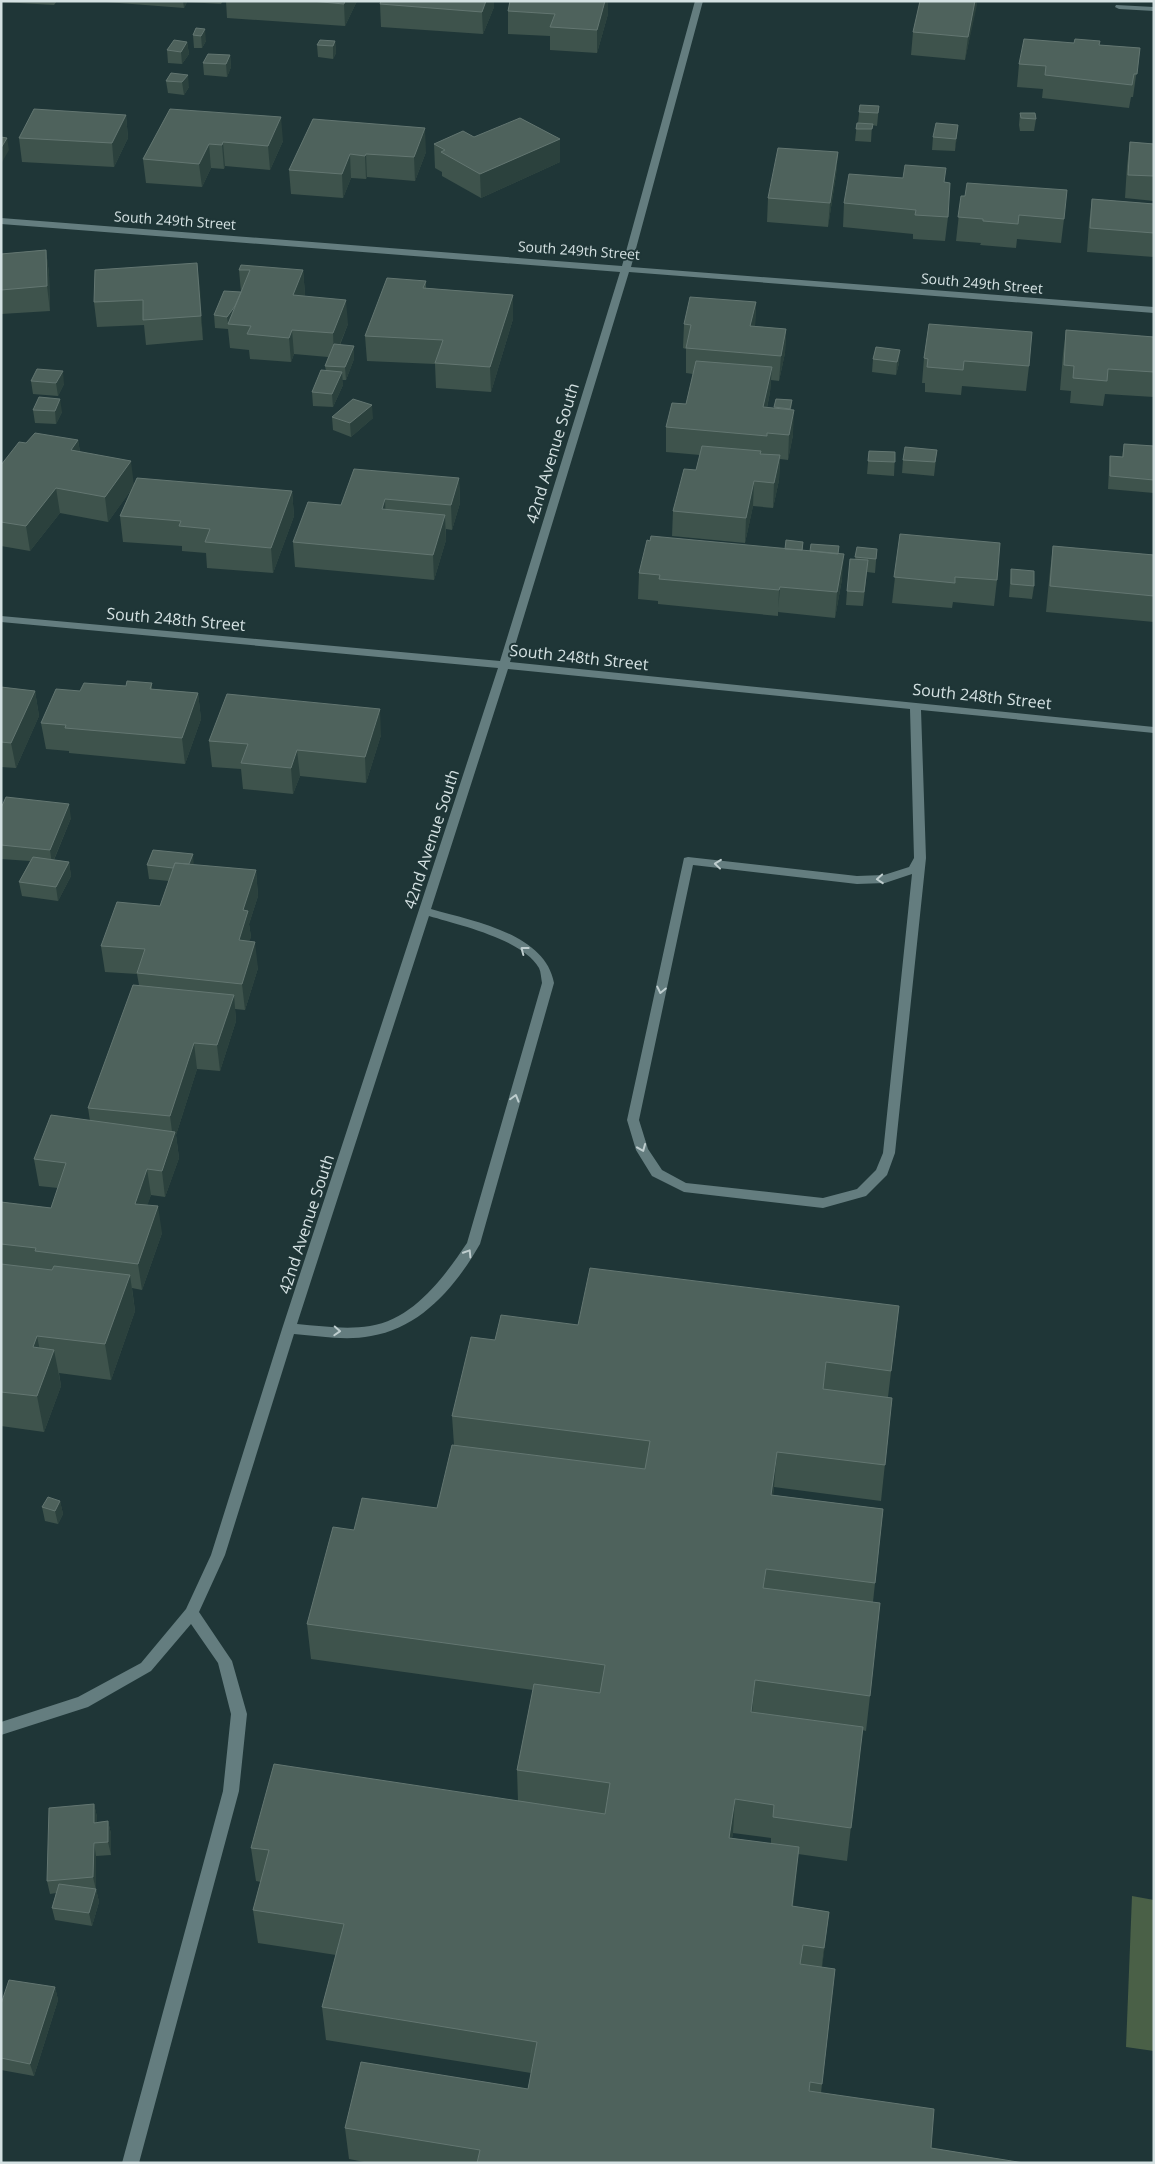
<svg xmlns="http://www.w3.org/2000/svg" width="1155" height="2164" viewBox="0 0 1155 2164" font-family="'Open Sans',sans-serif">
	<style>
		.green { fill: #4a6047 }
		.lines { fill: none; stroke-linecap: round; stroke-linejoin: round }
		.minor { fill: #647d7f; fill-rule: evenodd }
		.wall { fill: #3e534c; fill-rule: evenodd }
		.shaded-wall { fill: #2b413d }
		.building { fill: #4e625c; stroke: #637671 }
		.oneway { stroke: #becdce }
		.labels { text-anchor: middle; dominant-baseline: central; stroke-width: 4; stroke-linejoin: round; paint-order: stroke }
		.far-street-label { font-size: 14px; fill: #d4e1e2; stroke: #1f3637 }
		.street-label { font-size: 16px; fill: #d4e1e2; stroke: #1f3637 }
	</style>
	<rect width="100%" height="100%" fill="#1f3637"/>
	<path class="green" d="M1132 1896 1154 1900V2051L1126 2047Z"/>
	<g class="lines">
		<path class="minor" d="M695 1H703L631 267 1154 307V313L629 272 510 662 1154 727V733L921 710 926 858 895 1153 887 1175 866 1196 823 1208 684 1192 652 1176 636 1150 627 1120 684 858 688 857 857 876 884 875 909 867 914 858 910 709 508 669 431 909C472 921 545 933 554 983L480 1244C456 1286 421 1328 371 1336 346 1341 319 1336 294 1334L225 1555 199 1612 232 1661 247 1714 239 1791 139 2163H122L223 1791 231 1714 218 1663 191 1624 151 1671 88 1707 1 1735V1722L78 1697 141 1663 186 1609 211 1555 282 1329 498 668 1 622V616L500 661 620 272 1 224V218L622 266ZM693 865 857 884 885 883 912 874 883 1153 876 1170 857 1189 823 1198 686 1183 662 1170 648 1149 639 1120ZM429 916C459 925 522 939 539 968 541 972 541 978 542 983L467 1243C444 1277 414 1319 370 1326 346 1330 321 1326 297 1324Z
			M1116 5 1154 7V11L1119 9 1115 7Z"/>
	</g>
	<path class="wall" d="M1 1H57L54 5 2 2Z
		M105 1H223L221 4 187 2 184 8 106 2Z
		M226 1H357L345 26 227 18Z
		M510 1H608V14L597 53 550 50V36L508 34V11Z
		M920 1H977L965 60 911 55 913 32Z
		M380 4 494 7 483 34 381 27Z
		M196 28 206 41 202 48H194L193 35Z
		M335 41 336 53 333 59 318 57 317 45Z
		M187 42 189 54 182 64 168 63 167 50Z
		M1074 43 1140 48 1133 97H1131L1129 108 1042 98 1043 89 1017 87 1019 64Z
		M230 55 231 67 227 77 204 75 203 63Z
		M171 73 189 87 184 95 168 93 166 81Z
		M860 105 879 106 877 126 872 125 871 142 855 141 857 123H858Z
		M170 109 283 141 270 170 225 166 224 169 211 168 202 187 146 183 143 159Z
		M1020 113 1036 119 1034 131H1020L1019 125Z
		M126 115 128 138 114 167 22 162 19 138Z
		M313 119 426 152 415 181 367 177 366 179 351 178 343 198 291 194 289 170Z
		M958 125 955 151 932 150 933 137Z
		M474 137 560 139V162L481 198 442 176V172L435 168 434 144Z
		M1130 142 1154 144V201L1125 198 1127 166Z
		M838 152 836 175 828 227 767 222 768 198Z
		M944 182 948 217 945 241 913 239V234L843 227 844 203Z
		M961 196 1064 219 1061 243 1017 239 1016 248 980 245 981 243 956 241Z
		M1092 199 1154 204V257L1087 252 1089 223Z
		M46 250 49 274 50 311 1 314V254Z
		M197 263 203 340 146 345 144 325 97 327 94 302Z
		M239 270H303L305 294 304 296 348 324 340 345 354 359 346 380H342L343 385 333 407 313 406 312 392 326 371 325 366 328 357 294 354 291 362 250 359 249 350 230 348 228 329 215 328 214 315 241 292Z
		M426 281V288L513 295V319L491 392 436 388 435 364 367 361 365 336Z
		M756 302 755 326 786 329 785 353 779 381 771 380 770 392 767 408H774L776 399 792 400 791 410 793 435 788 460 780 459 779 480 773 508 753 506 745 543 672 536 673 511 696 470 700 455 666 452V427L686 404 693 374 686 373V349L683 348 684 324Z
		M929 324 1029 366 1026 391 962 386 961 395 925 392V383H922L924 358Z
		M1066 330 1154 337V397L1105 394 1103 406 1070 403 1071 391 1060 390 1063 354Z
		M876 347 899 363 896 375 872 372 873 359Z
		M31 381 64 384 58 396 33 394Z
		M39 397 62 412 56 424 35 423 33 410Z
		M332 417 373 418 351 437 333 430Z
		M78 440 80 452 134 484 292 491 294 516 273 573 207 568 206 553 182 551V546L123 542 120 516 131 490 108 522 60 513 30 551 1 546V465L26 443Z
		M1124 444 1154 446V493L1108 489 1109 470 1110 456 1122 457Z
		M937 450 934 476 902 473 903 460Z
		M869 451 895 452 894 476 867 474Z
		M459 478 460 503 452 530 446 529V540L434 580 295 567 293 542 341 505Z
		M900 534 997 580 994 606 953 602 952 608 892 603Z
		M803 542V550L838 554 842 579 835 618 778 612V616L658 604V601L638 599 639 573 785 549Z
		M1053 546 1154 555V622L1046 612 1050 571Z
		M857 547 877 549 875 573 867 572 863 606 846 605 847 591 855 560Z
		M1011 569 1034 586 1032 599 1009 597Z
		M152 683V689L198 693 201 719 185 764 69 753V751L46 749 41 723 80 691Z
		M1 687 35 691 39 716 16 768 1 767Z
		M381 735 366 783 300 776 293 794 243 789 241 769 212 767 209 741Z
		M1 808 71 818 54 860 69 862 71 876 58 901 22 896 19 882 30 861 1 859Z
		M147 865H194L256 870 258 896 249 924 251 937 249 941 258 968 245 1010 235 1009 236 1021 220 1071 197 1069 176 1135 179 1158 165 1197 151 1195 147 1205 162 1233 142 1290 132 1288 135 1311 111 1380 59 1373 61 1386 44 1432 1 1426V1202L51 1208 58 1188 39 1186 34 1159 90 1121 88 1108 139 985 137 974 105 972 101 946 160 906 169 881 149 879Z
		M899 1306 888 1397 892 1398 881 1501 774 1487 773 1495 883 1509 873 1602 870 1696 866 1731 862 1730 847 1861 798 1854 793 1906 829 1912 822 1967 835 1969 821 2093 931 2148 1024 2163H369L349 2159 345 2128 528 2089 531 2073 326 2040 322 2007 336 1955 258 1943 253 1910 261 1882 256 1881 251 1848 518 1801 517 1770 533 1690 311 1659 307 1624 354 1530 437 1508 454 1445 452 1416 495 1340 578 1325ZM733 1833 771 1838V1844L732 1838Z
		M60 1501 63 1514 58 1524 45 1521 42 1507Z
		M94 1804 97 1817V1822L108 1821 111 1834V1855L96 1856V1889L99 1902 92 1926 55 1920 52 1908 56 1893 50 1894 47 1881Z
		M55 1987 58 2000 34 2076 1 2070V2004Z"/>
	<path class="shaded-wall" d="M183 1 187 2 184 8Z
		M345 1H357L345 26 344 4Z
		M486 1H494V7L483 34 482 12Z
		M605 1H608V14L597 53V30Z
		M975 1H977V5L965 60 968 37Z
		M205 29 206 41 202 48 201 36Z
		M335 41 336 53 333 59V46Z
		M187 42 189 54 182 64 181 52Z
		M230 55 231 67 227 77 226 64Z
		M188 75 189 87 184 95 182 82Z
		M126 115 128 138 114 167 112 143Z
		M281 117 283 141 270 170 268 146Z
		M958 125 957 137 955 151 956 139Z
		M425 128 426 152 415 181 414 157Z
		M7 138 9 150 1 164V148Z
		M560 139V162L481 198 480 174Z
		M223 142 225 166 224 169 222 145Z
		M209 144 211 168 202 187 199 164Z
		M838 152 836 175 828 227 830 203Z
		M350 154 351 178 343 198 342 174Z
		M366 154 367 177 366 179 365 156Z
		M46 250 49 274 50 311 47 286Z
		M197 263 200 287 203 340 201 316Z
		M303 270 305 294 295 319 293 295Z
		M241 292 228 324 227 317Z
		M513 295V319L491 392 490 367Z
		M346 300 348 324 334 358 333 333Z
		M756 302 755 327 750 326Z
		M786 329 785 353 779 381 781 356Z
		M292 330 294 354 291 362 289 338Z
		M354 346V359L346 380 345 367Z
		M900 350 899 363 896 375 897 362Z
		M772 367 770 392 762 432 763 407Z
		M63 371 64 384 58 396 56 383Z
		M342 372 343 385 333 407 332 394Z
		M60 399 62 412 56 424 55 411Z
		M372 405 373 418 351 437 350 423Z
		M794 410 793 435 788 460 789 435Z
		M78 440 82 465 71 450Z
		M780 455 779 480 773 508 774 483Z
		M131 461 134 486 108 522 105 497Z
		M459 478 460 503 452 530 451 505Z
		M754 481 753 506 745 543 746 518Z
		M56 488 60 513 30 551 26 526Z
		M292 491 294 516 273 573 271 548Z
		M385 499 386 524 382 509Z
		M445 515 446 540 434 580 433 555Z
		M844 554 842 579 835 618 837 592Z
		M780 587 778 612V616L779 590Z
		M35 691 39 716 16 768 11 743Z
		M198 693 201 719 185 764 182 738Z
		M380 709 381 735 366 783 365 757Z
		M297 750 300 776 293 794 291 768Z
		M69 804 71 818 52 864 50 850Z
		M193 854 194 868 186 870Z
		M69 862 71 876 58 901 56 887Z
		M256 870 258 896 249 924 251 937 242 966 239 940 243 910Z
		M255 942 258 968 245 1010 242 984Z
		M234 995 236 1021 220 1071 217 1045Z
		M194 1043 197 1069 176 1135 179 1158 165 1197 162 1171 173 1139 170 1116Z
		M147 1169 151 1195 139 1230 135 1204Z
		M158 1206 162 1233 142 1290 138 1264Z
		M130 1275 135 1311 111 1380 105 1344Z
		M37 1336 44 1371 33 1347Z
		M54 1350 61 1386 44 1432 37 1396Z
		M777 1452 774 1487 768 1530 771 1495Z
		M60 1501 63 1514 58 1524 55 1511Z
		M755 1680 752 1714 751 1712Z
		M735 1799 733 1833 727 1871 729 1838Z
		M94 1804 97 1817V1835L94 1823Z
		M108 1821 111 1834V1855L108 1842Z
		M94 1843 96 1856V1890L93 1877Z
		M799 1847 796 1881 789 1939 792 1906Z
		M96 1889 99 1902 92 1926 89 1913Z
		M829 1912 825 1945 820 1981 824 1948Z
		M55 1987 58 2000 34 2076 30 2064Z"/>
	<path class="building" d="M311 1H345L344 4Z
		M381 1H486L482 12 380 4Z
		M510 1H605L597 30 550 27 555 14 508 11Z
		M920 1H975L968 37 913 32Z
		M196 28 205 29 201 36 193 35Z
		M1024 39 1074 43 1075 39 1100 41 1099 45 1140 48 1137 74H1134L1132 85 1045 75 1046 66 1019 64Z
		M174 40 187 42 181 52 167 50Z
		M320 40 335 41 333 46 317 45Z
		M208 54 230 55 226 64 203 63Z
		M171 73 188 75 182 82 166 81Z
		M860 105 879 106 878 113 859 112Z
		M34 109 126 115 112 143 19 138Z
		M170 109 281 117 268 146 223 142 222 145 209 144 199 164 143 159Z
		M1020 113H1035L1036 119 1021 118Z
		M520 118 560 139 480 174 441 152 445 150 434 144 463 131 474 137Z
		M313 119 425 128 414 157 366 154 365 156 350 154 342 174 289 170Z
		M857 123 873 124 872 129H856Z
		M936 123 958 125 956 139 933 137Z
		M1 137 7 138 1 148Z
		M1130 142 1154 144V176L1128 175Z
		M778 148 838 152 830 203 768 198Z
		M905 165 946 168 944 182 950 183 948 217 915 215 916 210 844 203 849 174 903 178Z
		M967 183 1067 190 1064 219 1019 215 1018 224 983 221V219L958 217 961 196H965Z
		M1092 199 1154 204V233L1090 228Z
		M46 250 47 286 1 290V254Z
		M197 263 201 316 143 320V300L94 302 95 270Z
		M241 265 303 270 293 295 346 300 333 333 292 330 289 338 247 334 251 326 228 324 250 270H239Z
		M387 278 426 281 423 288 513 295 490 367 435 363 443 340 365 336Z
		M224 291 241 292 235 306 227 317 214 315Z
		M690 297 756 302 750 326 786 329 781 356 686 348 691 325 684 324Z
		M929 324 1032 332 1029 366 964 361 963 370 927 367 928 359 924 358Z
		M1066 330 1154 337V372L1108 369 1107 381 1073 378 1074 366 1064 365Z
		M334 344 354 346 345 367 325 366Z
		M876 347 900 350 897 362 873 359Z
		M696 361 772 367 763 407 794 410 789 435 767 433V436L666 427 672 403 686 404Z
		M37 369 63 371 56 383 31 381Z
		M321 370 342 372 332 394 312 392Z
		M39 397 60 399 55 411 33 410Z
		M353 399 372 405 350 423 332 417Z
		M776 399 792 400 790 409 774 407Z
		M35 433 78 440 71 450 131 461 105 497 56 488 26 526 1 522V465L19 442 26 443Z
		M1124 444 1154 446V480L1110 476V456L1123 457Z
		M702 446 761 451 760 454 780 455 774 483 754 481 746 518 673 511 684 469 696 470Z
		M905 447 937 450 935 462 903 460Z
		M869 451 895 452V462L868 461Z
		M354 469 459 478 451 505 385 499 382 509 445 515 433 555 293 542 308 502 341 505Z
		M137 478 292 491 271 548 205 542 210 529 179 526 181 521 120 516Z
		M900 534 1000 543 997 580 955 577V583L894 577Z
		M651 536 844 554 837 592 780 587 779 590 659 579 660 575 639 573 647 540 650 541Z
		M786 540 803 542 802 550 785 549Z
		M811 544 839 546 838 554 810 551Z
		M1053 546 1154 555V596L1050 586Z
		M857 547 877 549 876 559 855 557Z
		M850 559 868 560 864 592 847 591Z
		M1011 569 1034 571V586L1011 584Z
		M127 681 152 683 150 689 198 693 182 738 65 728 66 725 41 723 56 689 80 691 84 683 126 686Z
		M1 687 35 691 11 743 1 742Z
		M227 694 380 709 365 757 297 750 291 768 241 763 248 744 209 741Z
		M6 797 69 804 50 850 1 845V808Z
		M153 850 193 854 189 864 175 863 173 868 147 865Z
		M33 857 69 862 56 887 19 882Z
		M175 863 256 870 243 910 248 911 239 940 255 942 242 984 137 973 145 949 101 946 117 902 160 906Z
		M133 985 234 995 217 1045 194 1043 170 1116 88 1108Z
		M51 1115 175 1132 162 1171 147 1169 135 1204 158 1206 138 1264 35 1251 36 1248 1 1244V1202L51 1208 66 1163 34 1159Z
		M1 1264 52 1270 54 1266 130 1275 105 1344 37 1336 33 1347 54 1350 37 1396 1 1392Z
		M590 1268 899 1306 891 1371 826 1362 823 1389 892 1398 885 1465 777 1452 771 1495 883 1509 875 1583 766 1569 763 1588 880 1603 870 1696 755 1680 751 1712 863 1727 851 1828 773 1817 774 1805 735 1799 729 1838 799 1847 792 1906 829 1912 824 1948 803 1945 800 1964 835 1969 822 2084 810 2082 809 2091 934 2109 931 2148 1024 2163H477L480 2150 345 2128 361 2062 528 2089 537 2042 322 2007 344 1924 253 1910 269 1850 251 1848 274 1764 605 1814 610 1783 517 1770 534 1684 600 1693 605 1665 307 1624 333 1527 354 1530 362 1498 437 1508 452 1445 645 1469 650 1441 452 1416 471 1337 495 1340 501 1315 578 1325Z
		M48 1497 60 1501 55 1511 42 1507Z
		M94 1804V1823L108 1821V1842L94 1843 93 1877 47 1881 49 1808Z
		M59 1884 96 1889 89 1913 52 1908Z
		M9 1980 55 1987 30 2064 1 2058V2004Z"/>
	<defs><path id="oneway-chevron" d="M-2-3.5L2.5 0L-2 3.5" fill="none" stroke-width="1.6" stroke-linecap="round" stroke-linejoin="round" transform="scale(1.25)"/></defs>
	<g class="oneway">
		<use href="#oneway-chevron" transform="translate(718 864) rotate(-174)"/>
		<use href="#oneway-chevron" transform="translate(880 879) rotate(176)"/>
		<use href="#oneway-chevron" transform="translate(524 950) rotate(-143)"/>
		<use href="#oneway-chevron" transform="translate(661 990) rotate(102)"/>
		<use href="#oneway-chevron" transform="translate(515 1098) rotate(-74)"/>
		<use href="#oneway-chevron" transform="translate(642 1148) rotate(68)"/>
		<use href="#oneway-chevron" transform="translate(468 1253) rotate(-58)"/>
		<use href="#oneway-chevron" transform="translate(337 1331) rotate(3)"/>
	</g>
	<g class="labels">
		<g class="far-street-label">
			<text transform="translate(175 220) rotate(4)">South 249th Street</text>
			<text transform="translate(579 250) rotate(4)">South 249th Street</text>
			<text transform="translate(982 283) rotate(5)">South 249th Street</text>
		</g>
		<g class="street-label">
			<text transform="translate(552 453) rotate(-73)">42nd Avenue South</text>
			<text transform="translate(176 619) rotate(5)">South 248th Street</text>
			<text transform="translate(579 657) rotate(6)">South 248th Street</text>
			<text transform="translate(982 696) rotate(6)">South 248th Street</text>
			<text transform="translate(431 839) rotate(-72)">42nd Avenue South</text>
			<text transform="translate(306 1224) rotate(-72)">42nd Avenue South</text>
		</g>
	</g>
	<rect width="1155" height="2164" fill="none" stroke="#d4e1e2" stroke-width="5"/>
</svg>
